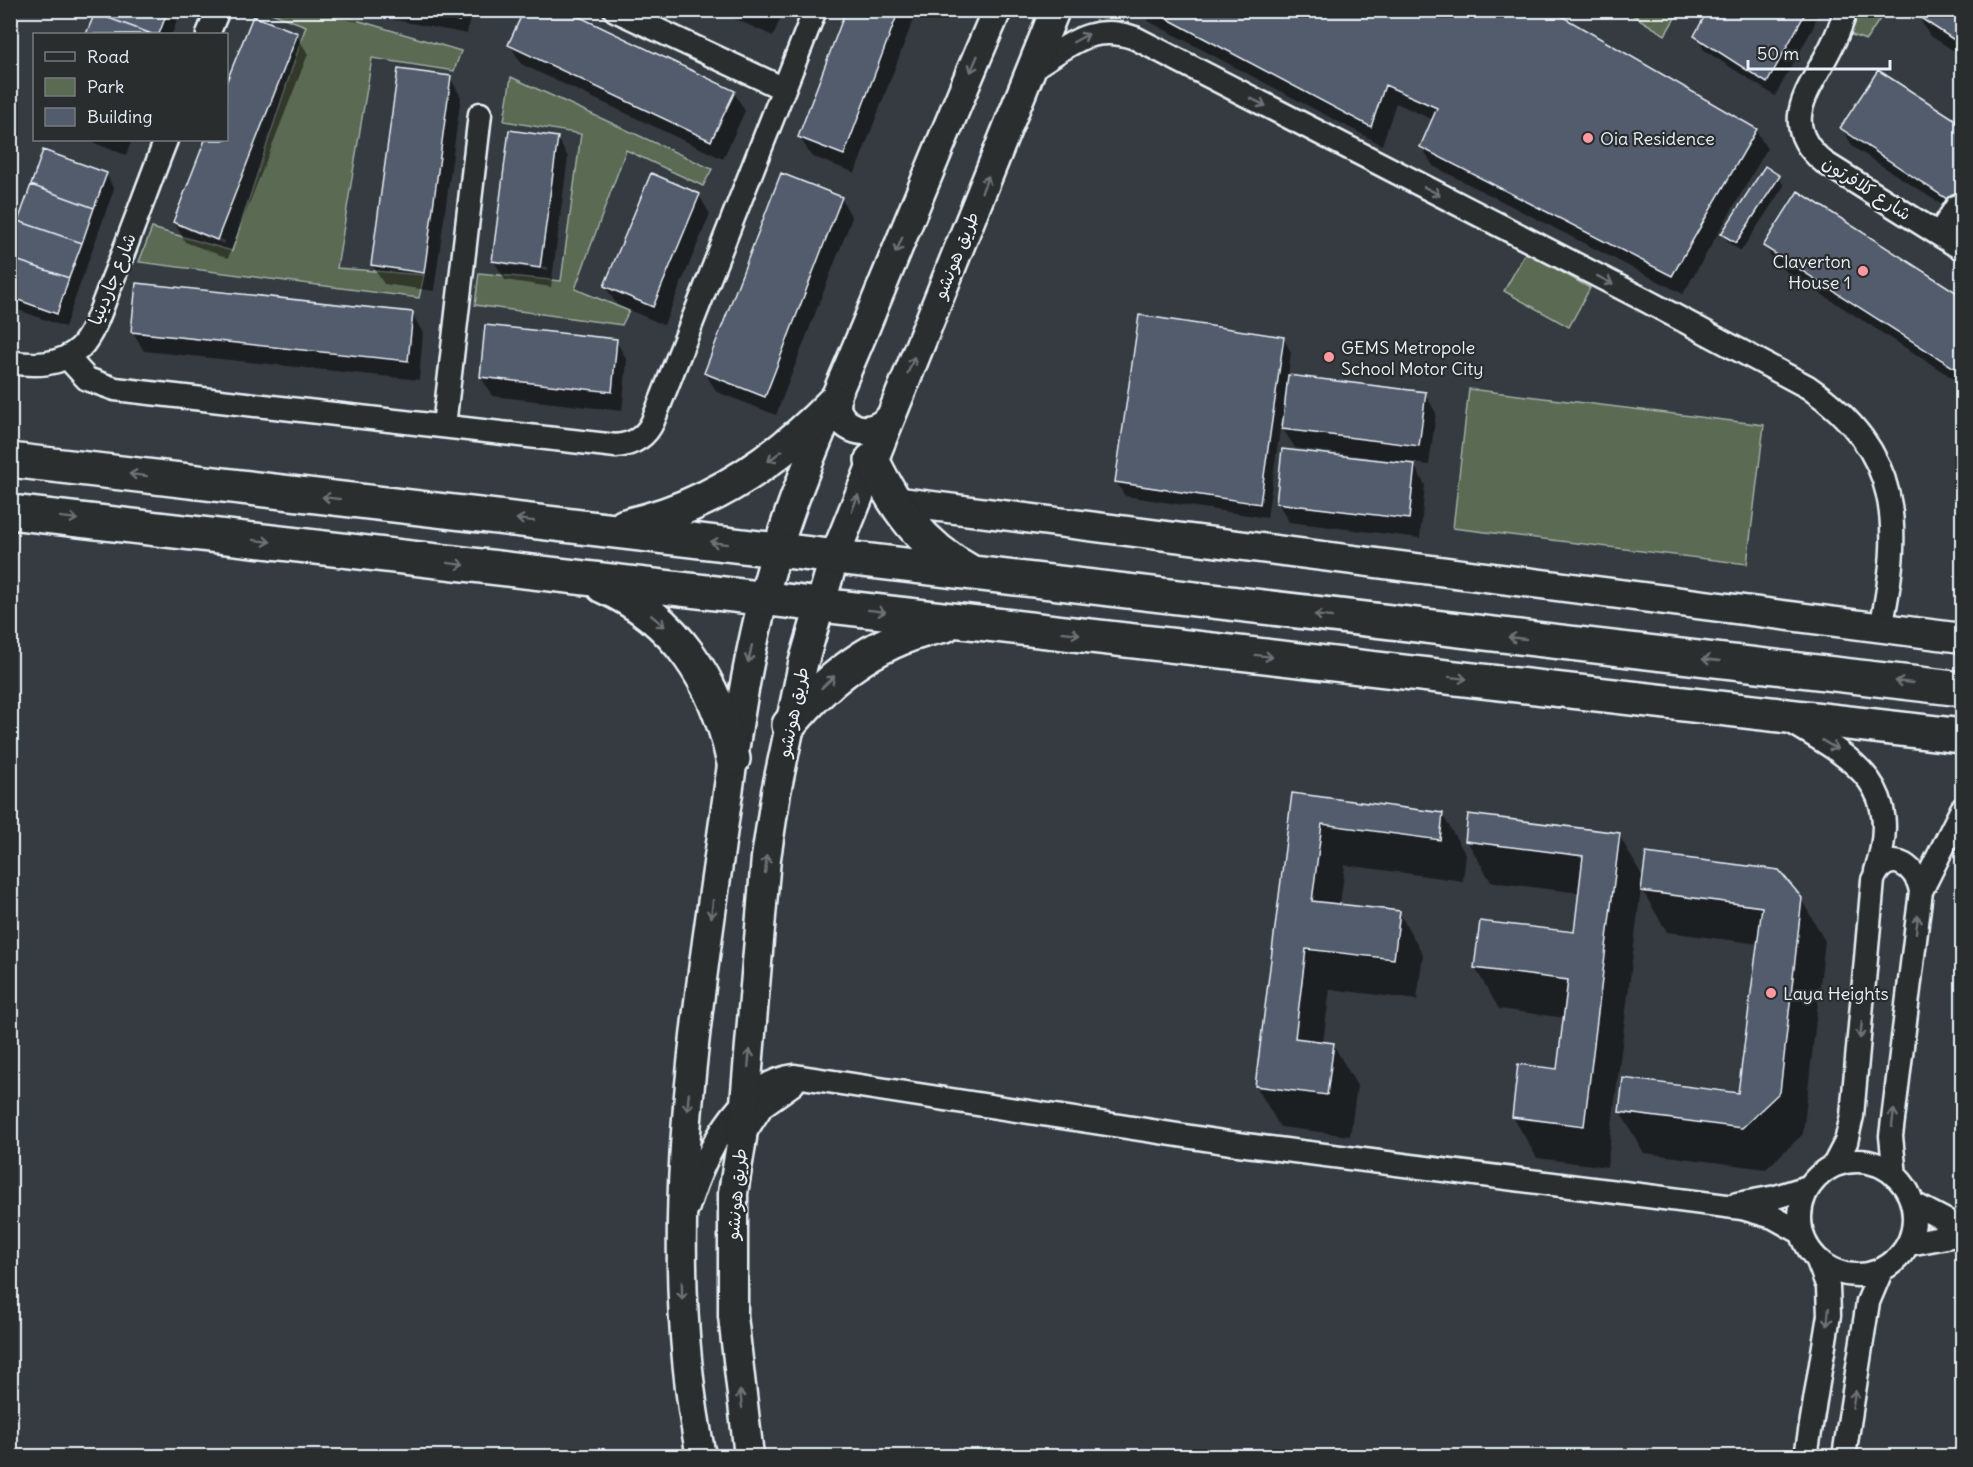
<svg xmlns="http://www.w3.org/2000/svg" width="1973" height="1467" viewBox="0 0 1973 1467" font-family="Delius,'Playpen Sans Arabic',sans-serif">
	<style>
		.green { fill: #5a6a53; stroke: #a1aea6; stroke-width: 1.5 }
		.shadow { fill: #0007; fill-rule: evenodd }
		.building { fill: #535c6d; stroke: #e8f1f8; stroke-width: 1.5 }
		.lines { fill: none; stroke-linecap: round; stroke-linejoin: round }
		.minor-casing { stroke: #e8f1f8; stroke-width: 27 }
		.tertiary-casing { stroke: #e8f1f8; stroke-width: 33 }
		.secondary-casing { stroke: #e8f1f8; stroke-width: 38 }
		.minor { stroke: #2a2d2e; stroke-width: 22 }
		.tertiary { stroke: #2a2d2e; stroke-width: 28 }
		.secondary { stroke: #2a2d2e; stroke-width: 33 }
		.oneway { stroke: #6c7275 }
		.poi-dot { fill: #ff9aa2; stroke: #2a2d2e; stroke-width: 2 }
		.labels { text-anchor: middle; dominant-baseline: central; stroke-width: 4.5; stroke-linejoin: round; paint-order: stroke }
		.poi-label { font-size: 18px; fill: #e8f1f8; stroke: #2a2d2e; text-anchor: start }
		.street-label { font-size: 18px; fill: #e8f1f8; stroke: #2a2d2e }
	</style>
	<rect width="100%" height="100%" fill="#363b41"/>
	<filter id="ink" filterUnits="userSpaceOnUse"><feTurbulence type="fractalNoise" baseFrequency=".0167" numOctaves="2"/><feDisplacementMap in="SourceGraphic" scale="12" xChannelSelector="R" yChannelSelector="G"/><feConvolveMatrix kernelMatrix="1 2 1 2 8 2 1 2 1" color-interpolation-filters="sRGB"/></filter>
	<g filter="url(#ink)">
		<path class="green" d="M266 11H326L461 51 454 71 372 58 337 268 424 275 419 298 139 262 152 228 232 251 306 26Z
			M1626 11H1679L1665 35Z
			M1856 11H1885L1866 40 1849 34Z
			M511 77 712 169 703 186 626 150 575 289 629 311 622 325 475 305 479 273 561 281 581 134 504 121Z
			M1526 252 1590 288 1569 327 1504 291Z
			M1469 389 1764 425 1747 564 1453 528Z"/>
		<path class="shadow" d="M97 10H181L172 34H88Z
			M332 10H360L358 22 335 17Z
			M376 10H471L467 34 380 17Z
			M715 10H784L773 36Z
			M848 10H917L855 173 811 156 800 137Z
			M1142 10H1548L1756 130 1767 149 1683 294 1433 166 1422 147 1433 120 1396 103 1382 145 1148 21Z
			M1708 10H1819L1813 28 1775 96 1704 50 1696 36Z
			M1921 10H1962V56L1929 35 1918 15Z
			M296 34 308 54 228 258 185 242 174 222 206 140H226ZM188 227 225 241 224 244 188 230Z
			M510 44 734 92 745 111 723 159 521 64Z
			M1878 72 1962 126V218L1853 147 1842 128Z
			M450 77 461 97 434 291 384 284 372 265Z
			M557 138 568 157 551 287 505 280 494 261ZM505 262 548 267V270L505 265Z
			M86 140H132L126 155Z
			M106 174 114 189 65 327 10 307V247Z
			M1779 177 1784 186 1741 251 1729 243 1723 234Z
			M1798 193 1962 297V384L1776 265 1765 246Z
			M699 195 710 214 664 325 617 305 605 286Z
			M841 198 852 218 776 415 717 392 705 373Z
			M412 314 423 333 419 380 144 351 133 332Z
			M1283 338 1291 352 1288 377 1425 394 1436 413 1429 465 1413 463 1425 485 1420 538 1289 522 1278 503 1367 460V457L1295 448 1283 429 1285 417 1282 416 1267 518 1125 496 1116 482Z
			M616 341 627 360 622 411 492 396 481 377Z
			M1293 795 1442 814 1466 855 1463 881 1345 865 1340 905 1399 913 1423 954 1417 1000 1330 989 1323 1043 1333 1044 1357 1086 1350 1136 1280 1127 1256 1086Z
			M1619 835 1644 879 1801 899 1825 941 1803 1134 1766 1169 1644 1153 1620 1112 1740 1095 1759 944 1667 932 1641 888 1607 1167 1537 1158 1513 1117 1558 1071 1565 1018 1499 1009 1475 968 1575 934 1580 893 1491 882 1467 841Z
			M1962 1074V1121L1958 1113Z"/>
		<path class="building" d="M95 10H168L159 34H152L95 13Z
			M408 10H461L459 21Z
			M524 10H565L735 91 711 141 508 45Z
			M846 10H899L844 155 798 137Z
			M1151 10H1551L1757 129 1672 276 1420 147 1437 108 1385 85 1371 127Z
			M1708 10H1807L1767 83 1694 36Z
			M1919 10H1962V45L1916 15Z
			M95 13 152 34H86Z
			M253 16 298 33 217 240 173 222 205 140H226V83Z
			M398 69 451 76 424 273 371 265Z
			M1878 70 1962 124V209L1840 128Z
			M509 130 558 137 540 268 492 261Z
			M43 150 107 173 94 208 31 185Z
			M1765 166 1780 176 1736 243 1721 234Z
			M651 173 700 194 653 307 604 286Z
			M781 173 842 197 765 397 704 373Z
			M31 185 94 208 82 243 18 221Z
			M1798 191 1962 296V373L1763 246Z
			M18 221 82 243 69 278 10 258V242Z
			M10 258 69 278 57 314 10 297Z
			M136 283 413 312 408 361 131 332Z
			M1139 315 1284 337 1260 504 1115 482Z
			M485 325 617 339 612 392 480 377Z
			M1288 375 1426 392 1419 446 1282 429Z
			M1282 449 1415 464 1409 519 1276 503Z
			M1292 793 1443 813 1440 840 1322 824 1312 901 1400 911 1394 959 1306 949 1295 1038 1334 1043 1327 1095 1255 1086Z
			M1468 814 1620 833 1584 1126 1512 1117 1518 1064 1557 1069 1568 980 1474 968 1480 921 1574 932 1583 856 1465 841Z
			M1646 853 1779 870 1802 898 1780 1092 1742 1128 1619 1112 1623 1078 1738 1093 1762 907 1641 891Z
			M1962 1061V1121L1956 1113Z"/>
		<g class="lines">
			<defs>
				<path id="minor" d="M615 10 784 89
					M1846 10C1842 22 1838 34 1832 45 1811 89 1775 123 1825 163L1962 249
					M208 34 218 10
					M1031 69C1068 47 1090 22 1135 38L1645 300 1808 387C1902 452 1902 525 1881 628
					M1939 234 1957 206
					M67 357 87 379 115 389 616 446C634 444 646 437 653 421L815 10
					M10 362C35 366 60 366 80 348 95 332 102 306 110 286 130 237 147 188 166 140
					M444 426 480 114
					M1788 720C1854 759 1904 785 1876 871
					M1921 891 1962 809
					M742 1137 762 1106 793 1084
					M1800 1218a57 57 0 1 1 114 0a57 57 0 1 1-114 0Z
					M1834 1165 1846 1142 1852 1116 1873 880C1886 848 1916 863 1921 891L1891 1136 1895 1176
					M1912 1203 1962 1229
					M1737 1204 1776 1197 1808 1187
					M688 1207C704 1156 737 1083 795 1076L1230 1143 1742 1208 1773 1217 1800 1232
					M1909 1244 1962 1234
					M1806 1456 1829 1315 1828 1287 1818 1261
					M1844 1456 1868 1302 1881 1271"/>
				<path id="tertiary" d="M834 402C840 431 869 439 889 419
					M893 501 1962 638
					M701 1456C661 1256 691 1050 720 850 734 751 746 651 776 554 799 478 833 404 864 330 908 224 951 117 997 10
					M749 1456 733 1316V1193L742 1138 766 858 776 792 803 664 834 558 1055 10"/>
				<path id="secondary" d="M10 460 1962 689
					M872 460C895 507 922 546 969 571
					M10 512 1962 736
					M625 526C707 508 776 462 834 402
					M603 586C676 618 717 683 733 759
					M789 725C830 675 880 637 945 625"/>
			</defs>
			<use href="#minor" class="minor-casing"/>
			<use href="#tertiary" class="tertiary-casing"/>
			<use href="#secondary" class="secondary-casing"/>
			<use href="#minor" class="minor"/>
			<use href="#tertiary" class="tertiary"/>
			<use href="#secondary" class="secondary"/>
		</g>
		<defs><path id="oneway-shaft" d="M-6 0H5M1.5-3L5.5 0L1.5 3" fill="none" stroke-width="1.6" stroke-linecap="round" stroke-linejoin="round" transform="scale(1.5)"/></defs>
		<g class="oneway">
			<use href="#oneway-shaft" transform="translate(1081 38) rotate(-28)"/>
			<use href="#oneway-shaft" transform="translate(974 64) rotate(113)"/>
			<use href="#oneway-shaft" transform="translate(1258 102) rotate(27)"/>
			<use href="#oneway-shaft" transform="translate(985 184) rotate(-68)"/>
			<use href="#oneway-shaft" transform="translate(1432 191) rotate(27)"/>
			<use href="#oneway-shaft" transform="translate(899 245) rotate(113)"/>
			<use href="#oneway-shaft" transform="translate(1605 280) rotate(27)"/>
			<use href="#oneway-shaft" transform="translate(911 365) rotate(-68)"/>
			<use href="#oneway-shaft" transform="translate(775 456) rotate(143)"/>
			<use href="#oneway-shaft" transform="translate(138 475) rotate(-173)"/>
			<use href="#oneway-shaft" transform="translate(331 498) rotate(-173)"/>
			<use href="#oneway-shaft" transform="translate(855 503) rotate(-69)"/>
			<use href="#oneway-shaft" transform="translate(69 518) rotate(7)"/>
			<use href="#oneway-shaft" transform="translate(525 520) rotate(-173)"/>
			<use href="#oneway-shaft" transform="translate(262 541) rotate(7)"/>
			<use href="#oneway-shaft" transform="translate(719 543) rotate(-173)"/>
			<use href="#oneway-shaft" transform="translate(456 564) rotate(7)"/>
			<use href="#oneway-shaft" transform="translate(877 611) rotate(7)"/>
			<use href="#oneway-shaft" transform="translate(1323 616) rotate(-173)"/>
			<use href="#oneway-shaft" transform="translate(658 621) rotate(40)"/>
			<use href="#oneway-shaft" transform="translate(1071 633) rotate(7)"/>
			<use href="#oneway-shaft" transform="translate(1517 638) rotate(-174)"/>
			<use href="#oneway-shaft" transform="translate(750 654) rotate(102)"/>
			<use href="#oneway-shaft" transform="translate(1264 656) rotate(7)"/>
			<use href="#oneway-shaft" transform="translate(1711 660) rotate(-174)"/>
			<use href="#oneway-shaft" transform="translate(1458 678) rotate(7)"/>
			<use href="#oneway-shaft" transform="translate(828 682) rotate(-43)"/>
			<use href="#oneway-shaft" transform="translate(1904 682) rotate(-174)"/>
			<use href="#oneway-shaft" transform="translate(1830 745) rotate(31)"/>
			<use href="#oneway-shaft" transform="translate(766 864) rotate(-84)"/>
			<use href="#oneway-shaft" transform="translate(712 909) rotate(97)"/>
			<use href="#oneway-shaft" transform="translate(1917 924) rotate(-83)"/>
			<use href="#oneway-shaft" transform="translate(1861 1030) rotate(96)"/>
			<use href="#oneway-shaft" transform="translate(749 1058) rotate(-85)"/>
			<use href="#oneway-shaft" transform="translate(688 1102) rotate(95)"/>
			<use href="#oneway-shaft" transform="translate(1893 1118) rotate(-83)"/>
			<use href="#oneway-shaft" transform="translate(682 1291) rotate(89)"/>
			<use href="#oneway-shaft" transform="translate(1828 1317) rotate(96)"/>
			<use href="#oneway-shaft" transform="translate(741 1399) rotate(-97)"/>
			<use href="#oneway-shaft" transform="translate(1854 1399) rotate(-81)"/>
		</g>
	</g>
	<g class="poi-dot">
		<circle cx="1588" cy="138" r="6"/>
		<circle cx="1863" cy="271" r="6"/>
		<circle cx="1329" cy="357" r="6"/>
		<circle cx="1771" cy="993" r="6"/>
	</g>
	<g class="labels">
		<g class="poi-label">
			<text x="1600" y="138">Oia Residence</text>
			<text x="1851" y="261" text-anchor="end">Claverton<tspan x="1851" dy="21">House 1</tspan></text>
			<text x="1341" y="347">GEMS Metropole<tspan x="1341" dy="21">School Motor City</tspan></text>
			<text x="1783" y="993">Laya Heights</text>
		</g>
		<g class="street-label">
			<text transform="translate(1867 188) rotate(33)">شارع كلافرتون</text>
			<text transform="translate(956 255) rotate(-68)">طريق هونشو</text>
			<text transform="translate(112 279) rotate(-68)">شارع جاردينيا</text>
			<text transform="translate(793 712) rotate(-78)">طريق هونشو</text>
			<text transform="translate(736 1194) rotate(-85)">طريق هونشو</text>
		</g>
	</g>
	<rect width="1973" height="1467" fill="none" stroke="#2a2d2e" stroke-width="36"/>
	<rect x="18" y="18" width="1937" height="1431" fill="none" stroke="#e8f1f8" stroke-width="2" filter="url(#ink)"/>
	<rect x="33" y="33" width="195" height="108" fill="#2a2d2e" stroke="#767b7f" stroke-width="1.5"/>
	<rect x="45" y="52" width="30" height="9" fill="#2a2d2e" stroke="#767b7f" stroke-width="1.5"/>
	<text x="87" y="63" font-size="18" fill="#e8f1f8">Road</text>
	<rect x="45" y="78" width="30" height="18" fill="#5a6a53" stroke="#767b7f" stroke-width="1.5"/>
	<text x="87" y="93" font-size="18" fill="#e8f1f8">Park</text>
	<rect x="45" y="108" width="30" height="18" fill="#535c6d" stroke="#767b7f" stroke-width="1.5"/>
	<text x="87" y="123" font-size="18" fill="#e8f1f8">Building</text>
	<path d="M1748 60v9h142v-9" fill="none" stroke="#e8f1f8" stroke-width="3"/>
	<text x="1757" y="60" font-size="18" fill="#e8f1f8" stroke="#2a2d2e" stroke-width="4.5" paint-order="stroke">50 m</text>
</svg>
